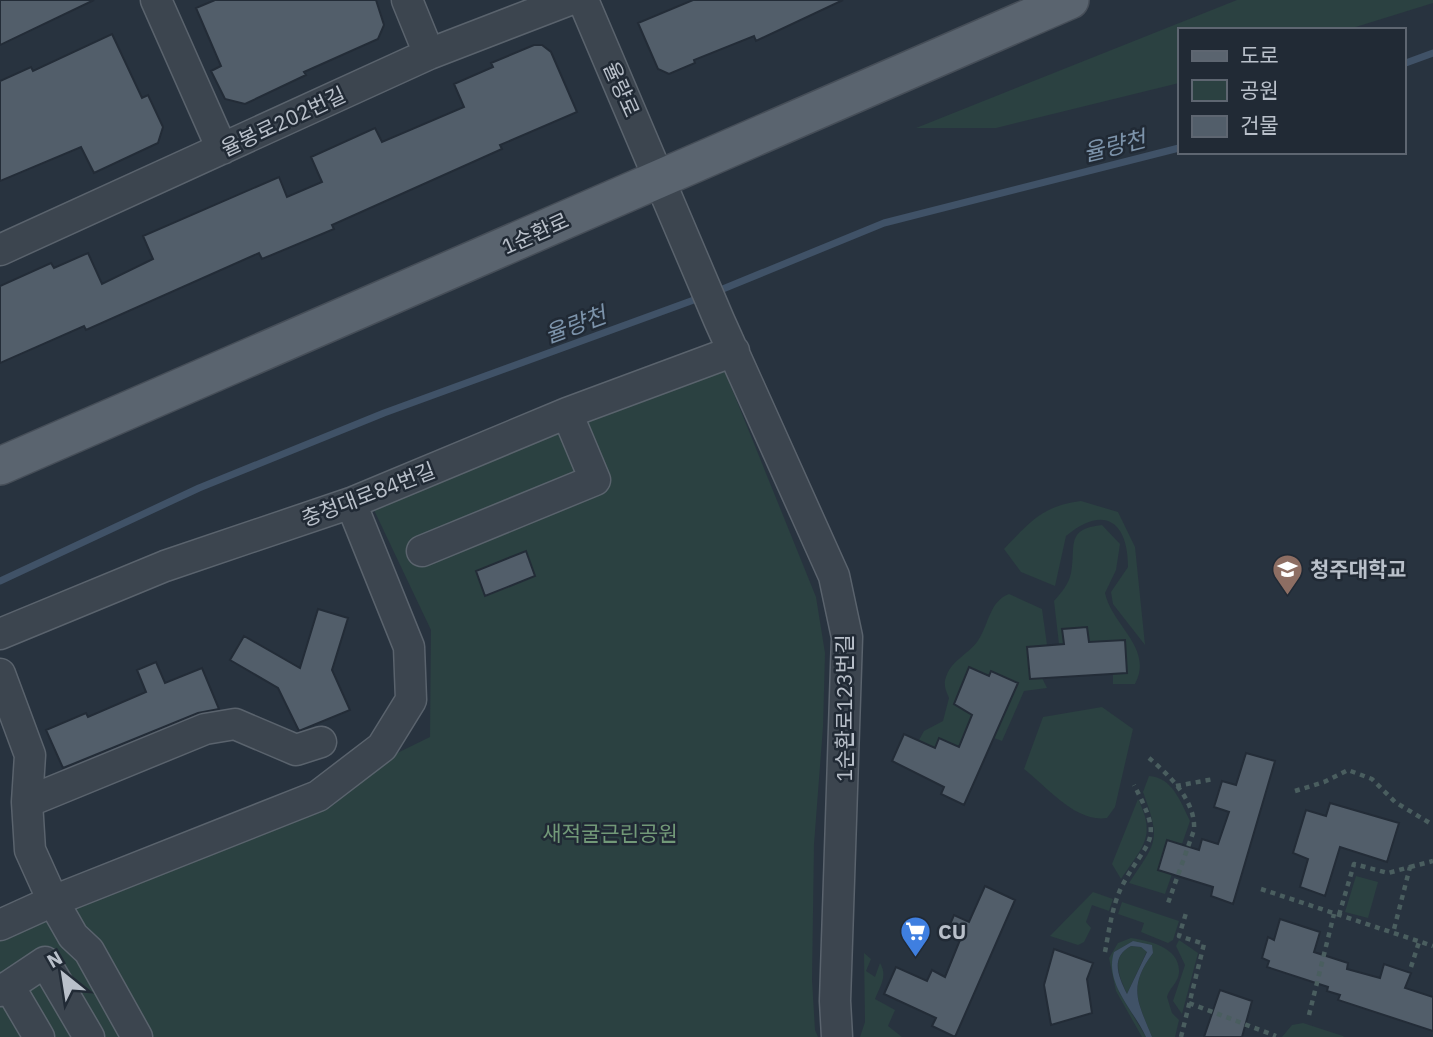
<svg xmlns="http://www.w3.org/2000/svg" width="1433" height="1037" viewBox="0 0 1433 1037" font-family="'IBM Plex Sans','Noto Sans KR',sans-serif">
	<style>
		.green { fill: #2b4141 }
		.water { fill: #405267; fill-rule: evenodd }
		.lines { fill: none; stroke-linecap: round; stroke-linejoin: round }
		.stream { stroke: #405267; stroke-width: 7 }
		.building { fill: #525e6a; stroke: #232c37; stroke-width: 2 }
		.minor-casing { stroke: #5a636d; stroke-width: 33 }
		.major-casing { stroke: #464e58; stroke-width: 40 }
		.path { stroke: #4a5e5f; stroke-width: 4.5; stroke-dasharray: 5 5; stroke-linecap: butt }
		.minor { stroke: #3c454f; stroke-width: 30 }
		.major { stroke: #5a646f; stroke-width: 37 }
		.labels { text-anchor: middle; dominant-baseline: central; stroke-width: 5; stroke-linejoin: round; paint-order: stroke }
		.street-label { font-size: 21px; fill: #b9c0ca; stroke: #212a35 }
		.poi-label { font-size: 21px; font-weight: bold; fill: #b9c0ca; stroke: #212a35; text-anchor: start }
		.park-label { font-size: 21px; fill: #729978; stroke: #212a35 }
		.water-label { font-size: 23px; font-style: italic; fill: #7c93aa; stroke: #212a35 }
	</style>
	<rect width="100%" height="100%" fill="#28333f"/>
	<path class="green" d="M1237 0H1433V3L1346 30H1179V83L996 128H916Z
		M721 362 816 597 825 653 823 727 814 844 812 980 815 1030 818 1037H0V938L333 805 387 758 430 737 431 630 374 510Z
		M1081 501 1118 512 1135 547 1145 645 1113 604 1111 592 1128 567C1128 520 1103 505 1066 536L1055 586 1021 572 1004 549C1030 522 1042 506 1081 501Z
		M1102 525 1120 544 1116 570 1105 593C1112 626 1154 648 1135 684H1113V674L1127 673 1125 640 1059 644 1054 601C1061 593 1069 584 1071 573 1076 545 1065 529 1102 525Z
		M1009 594 1042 609 1047 645 1027 647 1047 688 1024 691 1002 741 994 738 1015 690 1011 680 992 671 989 676 970 667 954 704 972 715 959 747 940 738 935 748 919 740 924 731 943 721 949 698C946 691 943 685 946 677 952 659 970 654 979 639 989 623 990 601 1009 594Z
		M1102 707 1133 729 1115 807 1107 818C1076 823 1047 787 1024 769L1043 717Z
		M1149 776C1172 777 1181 802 1190 821L1182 844 1167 840 1172 874 1165 894 1129 883C1157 841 1161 841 1143 792Z
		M1138 799C1157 837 1142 847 1121 879L1112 864Z
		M1356 876 1378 882 1368 918 1345 912Z
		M1093 892 1113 899 1109 911 1092 905 1086 922 1091 928 1084 942 1078 945 1050 936Z
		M1122 902 1179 921 1173 940 1168 943 1141 932 1144 923 1118 914Z
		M1131 938C1149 941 1180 947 1179 972 1179 982 1169 988 1167 997L1172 1013 1179 1020 1175 1037H1152C1138 1002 1127 988 1153 953L1133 941 1114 952 1119 992 1146 1037H1142L1116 991 1109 958 1118 943Z
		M1179 940 1198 953 1182 1014 1173 1001 1185 965 1176 946Z
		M1131 946 1141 947 1147 951 1127 994C1119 976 1110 957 1131 946Z
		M864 953 871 959 866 971 875 977 880 963C888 976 880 986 875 999L895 1010 888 1026 902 1037H860L865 1022Z
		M1303 1023 1343 1036 1344 1037H1282L1292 1025Z"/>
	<path class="water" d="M1133 941 1152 945 1153 953C1127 988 1138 1002 1152 1037H1146C1134 1010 1104 984 1114 952ZM1131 946 1141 947 1147 952 1127 994C1118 976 1110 957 1131 946Z"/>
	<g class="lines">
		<path class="stream" d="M1403 64 1433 53
			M713 293 884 223 1179 148
			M0 581 199 488 384 413 702 297"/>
	</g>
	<path class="building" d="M0 0H94L0 45Z
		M215 0H376L384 25 378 39 304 72 306 75 245 104 225 99 211 71 221 66 196 8Z
		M693 0H843L756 41 754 36 694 60 695 63 669 74 658 69 638 23Z
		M112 34 142 98 148 95 163 127 158 143 94 173 81 147 0 181V81L31 67 33 71Z
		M534 45H542L551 52 577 112 500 145 502 149 332 225 334 229 262 259 259 253 86 330 84 326 0 363V286L51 263 54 268 88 253 102 284 153 259 143 236 279 177 287 197 322 182 311 157 375 128 382 142 464 107 454 84 493 67 491 63Z
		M526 551 535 576 485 596 476 571Z
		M318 609 348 618 332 670 350 710 299 731 278 688 230 660 244 636 300 668Z
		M1087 627 1089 642 1125 640 1127 673 1030 679 1027 647 1064 644 1062 629Z
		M156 662 165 683 202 668 219 709 198 713 63 768 46 730 86 713 88 717 146 692 137 670Z
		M969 667 989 676 991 671 1018 683 964 805 941 794 944 787 892 761 904 734 935 748 939 738 959 747 972 715 954 704Z
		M1246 753 1275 761 1233 904 1211 896 1213 887 1158 870 1167 840 1199 850 1202 839 1218 844 1229 812 1214 807 1222 781 1236 785Z
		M1330 803 1399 823 1387 862 1340 847 1325 896 1300 887 1308 859 1293 853 1306 810 1326 816Z
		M985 886 1015 900 955 1037 932 1026 936 1018 884 994 896 967 927 981 932 970 945 977 960 940 946 934 954 915 969 922Z
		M1280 919 1320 932 1314 952 1348 963 1347 969 1380 978 1384 964 1411 973 1405 988 1433 997V1031L1338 1000 1340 995 1327 991 1328 987 1267 967 1269 961 1262 958 1268 937 1274 940Z
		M1054 949 1093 963 1087 979 1092 1013 1051 1025 1044 985Z
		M1220 990 1252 1001 1242 1037H1204Z"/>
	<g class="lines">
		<defs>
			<path id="minor" d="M156 0 222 149
				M407 0 429 54
				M583 0 719 320 834 576 847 637 835 1001 837 1037
				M0 250 429 54 569 0
				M422 551 595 480 567 413
				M0 634 165 566 351 503 567 413 734 351
				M0 674 30 755 27 802 30 850 53 901 318 796 382 747 411 700 409 647 351 503
				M27 802 205 729 235 724 296 750 321 742
				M0 925 53 901 73 936 89 951 137 1037
				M9 986 45 962 89 1037
				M0 991 9 986 39 1037"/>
			<path id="major" d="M0 466 1070 0"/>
		</defs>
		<use href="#minor" class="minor-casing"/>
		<use href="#major" class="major-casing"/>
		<path class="path" d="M1149 758C1170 776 1196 801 1194 830L1167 906
			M1176 786 1214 779
			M1295 791 1324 782 1348 770 1372 779 1395 802 1433 825
			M1410 867 1433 861
			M1261 889 1433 946
			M1339 915 1354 864 1388 873 1410 867 1393 933
			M1105 952C1109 931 1112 907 1121 888 1147 837 1166 845 1134 785
			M1411 967 1419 942
			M1189 1003 1276 1036
			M1309 1015 1334 914
			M1181 1037 1204 944 1179 936 1186 913"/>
		<use href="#minor" class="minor"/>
		<use href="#major" class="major"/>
	</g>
	<defs>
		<symbol id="university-pin" viewBox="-11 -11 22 30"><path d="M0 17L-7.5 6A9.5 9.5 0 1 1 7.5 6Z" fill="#8d6e63" stroke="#212a35"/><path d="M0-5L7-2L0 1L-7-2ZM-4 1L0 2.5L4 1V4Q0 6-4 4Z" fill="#fff"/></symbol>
		<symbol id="supermarket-pin" viewBox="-11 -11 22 30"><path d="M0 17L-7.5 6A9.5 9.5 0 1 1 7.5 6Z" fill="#3f7fe0" stroke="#212a35"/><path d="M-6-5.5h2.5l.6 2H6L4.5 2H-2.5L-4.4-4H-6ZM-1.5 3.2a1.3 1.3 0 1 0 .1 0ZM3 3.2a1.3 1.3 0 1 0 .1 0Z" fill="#fff"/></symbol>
	</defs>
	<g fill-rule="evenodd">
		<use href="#university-pin" x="1270" y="552" width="35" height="47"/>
		<use href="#supermarket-pin" x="898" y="914" width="35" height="47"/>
	</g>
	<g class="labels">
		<g class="street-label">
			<text transform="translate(622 89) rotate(66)">율량로</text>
			<text transform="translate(283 121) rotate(-25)">율봉로202번길</text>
			<text transform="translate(535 233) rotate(-24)">1순환로</text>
			<text transform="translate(368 494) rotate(-21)">충청대로84번길</text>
			<text transform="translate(844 708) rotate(-90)">1순환로123번길</text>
		</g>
		<g class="poi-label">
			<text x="1310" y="569">청주대학교</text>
			<text x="938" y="931">CU</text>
		</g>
		<g class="park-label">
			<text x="610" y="833">새적굴근린공원</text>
		</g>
		<g class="water-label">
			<text transform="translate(1114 145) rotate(-14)">율량천</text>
			<text transform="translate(575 324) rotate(-20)">율량천</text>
		</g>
	</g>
	<rect x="1178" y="28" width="228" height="126" fill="#212a35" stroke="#5e6671" stroke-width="2"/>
	<rect x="1192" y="51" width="35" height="10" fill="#5a646f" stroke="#5e6671" stroke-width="2"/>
	<text x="1240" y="63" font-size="21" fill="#b9c0ca">도로</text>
	<rect x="1192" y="80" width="35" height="21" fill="#2b4141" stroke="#5e6671" stroke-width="2"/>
	<text x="1240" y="98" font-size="21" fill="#b9c0ca">공원</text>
	<rect x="1192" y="116" width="35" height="21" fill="#525e6a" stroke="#5e6671" stroke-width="2"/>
	<text x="1240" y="133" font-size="21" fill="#b9c0ca">건물</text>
	<g transform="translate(63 974) rotate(330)" stroke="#212a35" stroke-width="5" paint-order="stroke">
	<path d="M0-5L12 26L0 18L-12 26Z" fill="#b9c0ca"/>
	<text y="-10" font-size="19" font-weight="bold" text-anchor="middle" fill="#b9c0ca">N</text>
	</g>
</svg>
